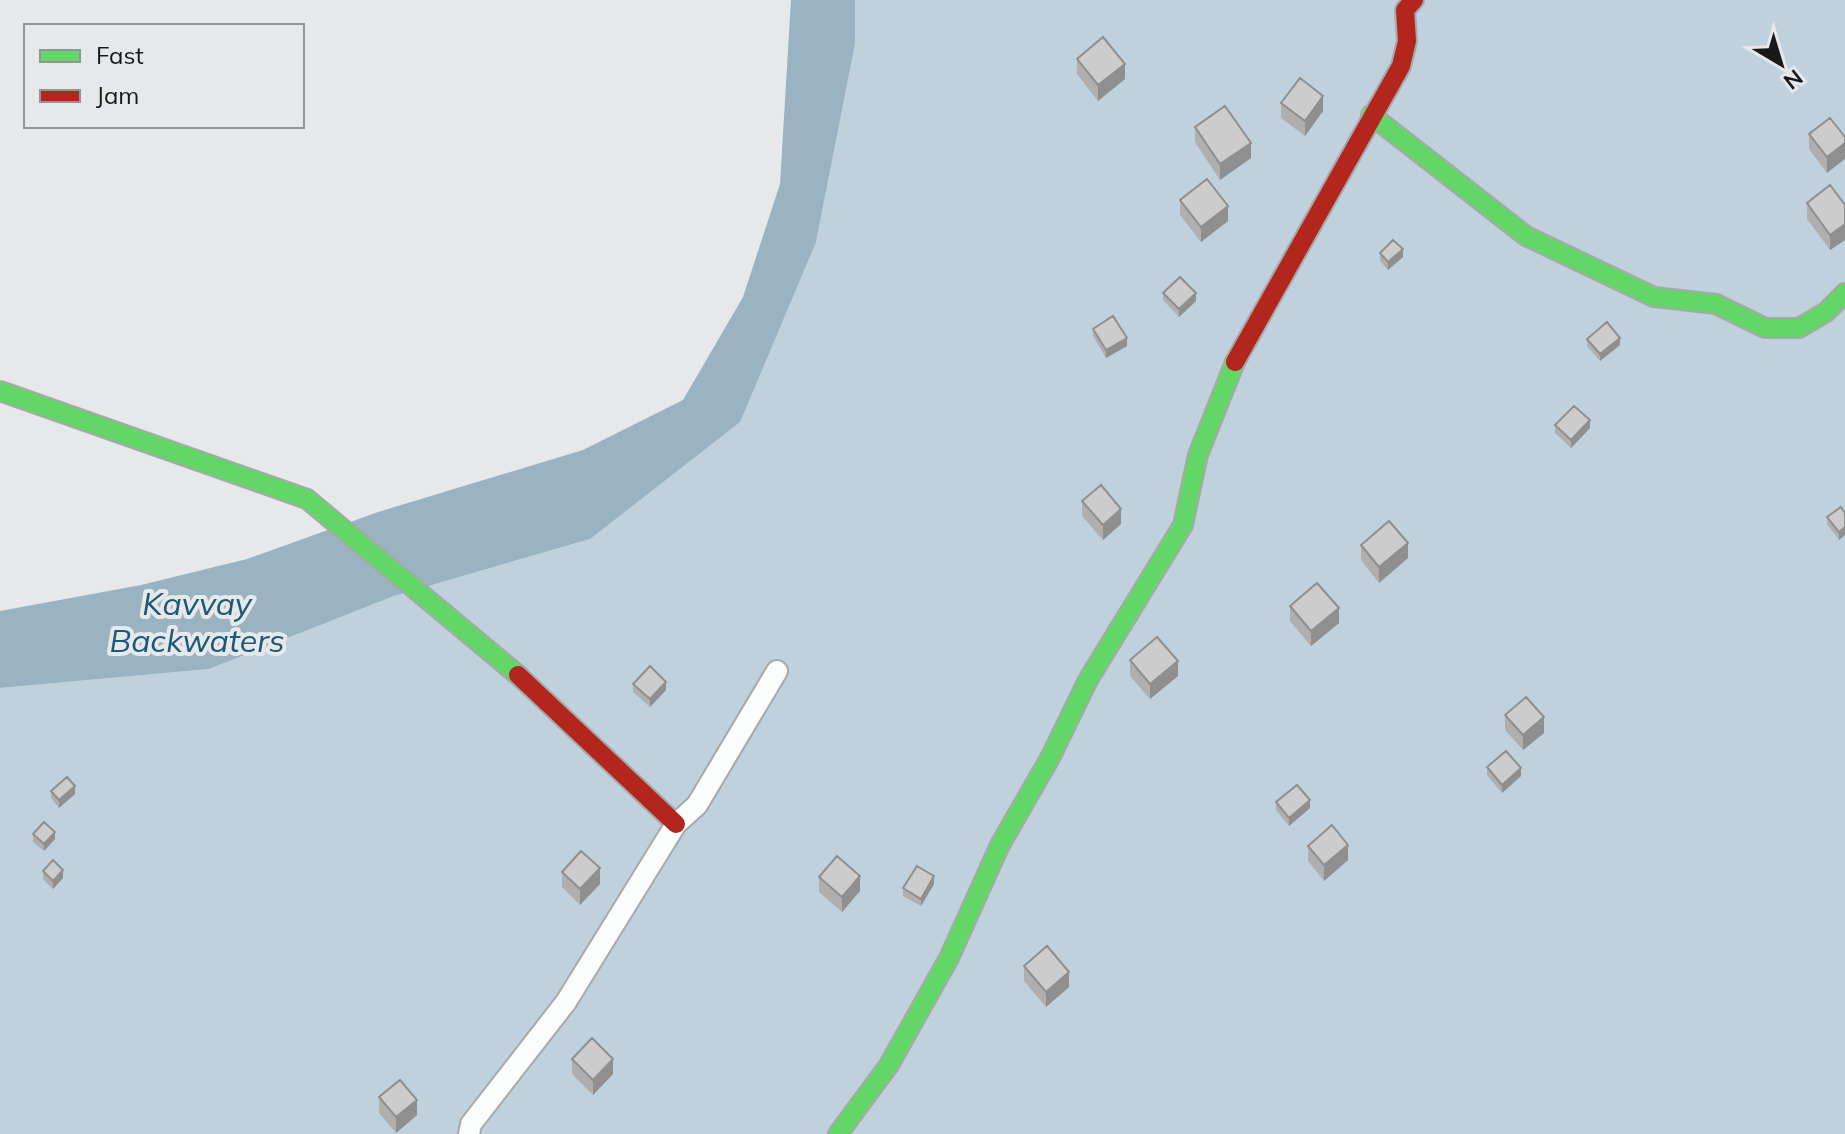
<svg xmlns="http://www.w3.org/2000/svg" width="1845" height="1134" viewBox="0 0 1845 1134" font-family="Mulish,sans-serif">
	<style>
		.green { fill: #bed1dd }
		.water { fill: #9ab3c2 }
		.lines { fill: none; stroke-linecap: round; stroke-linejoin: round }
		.street-casing { stroke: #a7a8a9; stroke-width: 24 }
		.fast-casing { stroke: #a7a8a9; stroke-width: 22 }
		.jam-casing { stroke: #a7a8a9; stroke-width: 22 }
		.street { stroke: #fbfcfc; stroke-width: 20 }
		.fast { stroke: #63d668; stroke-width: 18 }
		.jam { stroke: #b3261e; stroke-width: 18 }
		.wall { fill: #afafb0 }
		.shaded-wall { fill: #8f8f90 }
		.building { fill: #cccccd; stroke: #8f8f90; stroke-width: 2 }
		.labels { text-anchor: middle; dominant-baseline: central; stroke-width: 8; stroke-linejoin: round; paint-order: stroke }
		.water-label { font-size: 32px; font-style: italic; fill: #1c5879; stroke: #e6e8ea }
	</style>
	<rect width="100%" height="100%" fill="#e7e8e9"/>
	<path class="green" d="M855 0H1845V1134H0V688L209 669 394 596 590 539 816 242 855 44Z"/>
	<path class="water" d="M791 0H855V44L816 242 740 422 590 539 394 596 209 669 0 688V611L141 585 247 559 378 512 583 450 683 400 743 297 780 184Z"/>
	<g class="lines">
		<defs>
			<path id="street" d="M469 1134 471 1124 566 1002 676 824 697 805 777 671"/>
			<path id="fast" d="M1371 115 1526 236 1654 297 1716 304 1765 328H1799L1826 312 1845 293
				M0 391 307 499 518 675
				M838 1134 889 1065 949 958 1000 845 1050 758 1088 680 1183 525 1198 455 1235 362"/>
			<path id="jam" d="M1235 362 1401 66 1407 41 1405 10 1414 0
				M518 675 676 824"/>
		</defs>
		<use href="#street" class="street-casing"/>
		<use href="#fast" class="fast-casing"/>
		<use href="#jam" class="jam-casing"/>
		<use href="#street" class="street"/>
		<use href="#fast" class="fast"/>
		<use href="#jam" class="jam"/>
	</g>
	<path class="wall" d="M1077 59 1125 79 1098 101 1077 74Z
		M1281 103 1323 111 1305 136 1281 118Z
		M1195 127 1251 158 1220 180 1195 142Z
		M1809 134 1845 137 1827 173 1809 149Z
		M1180 200 1228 221 1201 242 1180 215Z
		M1807 203 1845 205V240L1830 250 1807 219Z
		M1380 253 1403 257 1388 270 1380 261Z
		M1163 293 1196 301 1179 317 1163 300Z
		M1093 329 1127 346 1106 358 1093 336Z
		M1587 339 1620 345 1600 361 1587 346Z
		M1555 425 1590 428 1571 448 1555 433Z
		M1082 501 1121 524 1103 540 1082 516Z
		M1845 513 1839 540 1827 524V517Z
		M1361 545 1408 558 1379 583 1361 560Z
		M1290 606 1339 623 1311 646 1290 621Z
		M1130 660 1178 676 1150 699 1130 676Z
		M633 684 666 690 650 707 633 692Z
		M1505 715 1544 733 1523 750 1505 730Z
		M1487 767 1521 776 1502 793 1487 775Z
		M51 791 75 794 59 808 51 798Z
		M1276 802 1310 808 1289 826 1276 810Z
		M33 834 55 839 44 851 33 842Z
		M1308 846 1348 860 1324 881 1308 861Z
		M43 871 63 878 53 889 43 879Z
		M562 872 600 884 580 905 562 887Z
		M819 877 860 891 842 912 819 892Z
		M934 884 921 906 903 896V888Z
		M1024 966 1069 987 1046 1007 1024 981Z
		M572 1059 613 1074 593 1095 572 1074Z
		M379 1097 417 1115 396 1133 379 1113Z"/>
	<path class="shaded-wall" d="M1125 64V79L1098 101V85Z
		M1323 96V111L1305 136V121Z
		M1251 143V158L1220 180V164Z
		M1845 143V159L1827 173V157Z
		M1228 206V221L1201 242V227Z
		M1845 224V240L1830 250V235Z
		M1403 249V257L1388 270V262Z
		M1196 293V301L1179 317V309Z
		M1127 338V346L1106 358V350Z
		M1620 338V345L1600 361V354Z
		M1590 420V428L1571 448V440Z
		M1121 509V524L1103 540V525Z
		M1845 527V535L1839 540V532Z
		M1408 543V558L1379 583V567Z
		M1339 608V623L1311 646V631Z
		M1178 661V676L1150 699V684Z
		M666 682V690L650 707V699Z
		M1544 717V733L1523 750V735Z
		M1521 768V776L1502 793V785Z
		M75 786V794L59 808V800Z
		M1310 800V808L1289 826V818Z
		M55 832V839L44 851V844Z
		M1348 845V860L1324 881V865Z
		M600 868V884L580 905V889Z
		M63 870V878L53 889V881Z
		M860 876V891L842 912V897Z
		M934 876V884L921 906V899Z
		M1069 972V987L1046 1007V992Z
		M613 1059V1074L593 1095V1080Z
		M417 1100V1115L396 1133V1117Z"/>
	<path class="building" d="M1103 37 1125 64 1098 85 1077 59Z
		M1300 78 1323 96 1305 121 1281 103Z
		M1225 106 1251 143 1220 164 1195 127Z
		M1830 118 1845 137V143L1827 157 1809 134Z
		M1207 179 1228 206 1201 227 1180 200Z
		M1830 185 1845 205V224L1830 235 1807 203Z
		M1393 240 1403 249 1388 262 1380 253Z
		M1180 277 1196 293 1179 309 1163 293Z
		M1113 316 1127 338 1106 350 1093 329Z
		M1607 322 1620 338 1600 354 1587 339Z
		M1574 406 1590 420 1571 440 1555 425Z
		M1101 485 1121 509 1103 525 1082 501Z
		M1841 507 1845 513V527L1839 532 1827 517Z
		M1389 521 1408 543 1379 567 1361 545Z
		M1317 583 1339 608 1311 631 1290 606Z
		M1157 637 1178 661 1150 684 1130 660Z
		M650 666 666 682 650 699 633 684Z
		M1526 697 1544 717 1523 735 1505 715Z
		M1506 751 1521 768 1502 785 1487 767Z
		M67 777 75 786 59 800 51 791Z
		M1297 785 1310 800 1289 818 1276 802Z
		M44 822 55 832 44 844 33 834Z
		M1332 825 1348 845 1324 865 1308 846Z
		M581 851 600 868 580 889 562 872Z
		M837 856 860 876 842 897 819 877Z
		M53 860 63 870 53 881 43 871Z
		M917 866 934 876 921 899 903 888Z
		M1047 946 1069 972 1046 992 1024 966Z
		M592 1038 613 1059 593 1080 572 1059Z
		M400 1080 417 1100 396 1117 379 1097Z"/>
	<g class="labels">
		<g class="water-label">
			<text x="197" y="603">Kavvay<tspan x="197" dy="37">Backwaters</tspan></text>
		</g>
	</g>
	<rect x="24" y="24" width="280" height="104" fill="#e6e8ea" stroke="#949597" stroke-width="2"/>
	<rect x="40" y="50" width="40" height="12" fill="#63d668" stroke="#949597" stroke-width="2"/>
	<text x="96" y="64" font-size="24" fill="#18191a">Fast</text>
	<rect x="40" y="90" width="40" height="12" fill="#b3261e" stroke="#949597" stroke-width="2"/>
	<text x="96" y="104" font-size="24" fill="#18191a">Jam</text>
	<g transform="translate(1781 64) rotate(142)" stroke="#e6e8ea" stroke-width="6" paint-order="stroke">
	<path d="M0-6L14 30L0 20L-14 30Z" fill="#18191a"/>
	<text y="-12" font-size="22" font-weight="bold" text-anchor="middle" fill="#18191a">N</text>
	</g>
</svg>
